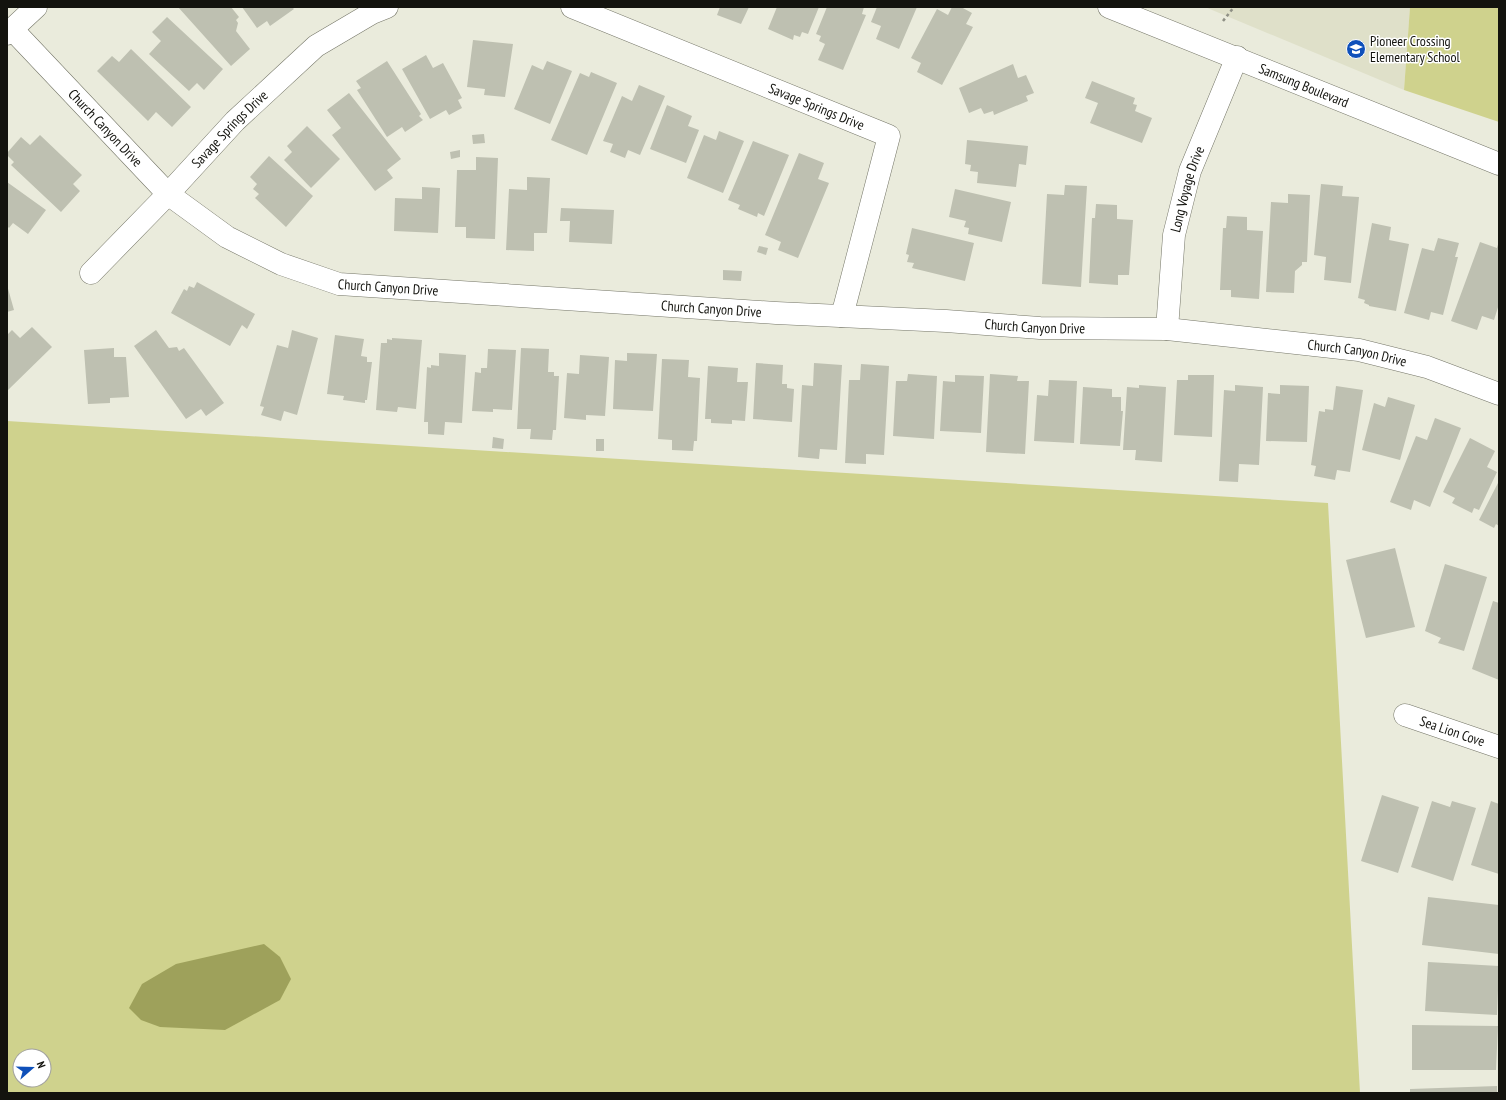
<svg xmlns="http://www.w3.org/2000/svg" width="1506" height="1100" viewBox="0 0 1506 1100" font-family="'PT Sans Narrow',sans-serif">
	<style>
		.built { fill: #dfe0c9 }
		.green { fill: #cfd28d; fill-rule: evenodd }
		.water { fill: #9ea15b }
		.building { fill: #bec0b1 }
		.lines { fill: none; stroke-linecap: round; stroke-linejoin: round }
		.street-casing { stroke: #757668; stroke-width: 23 }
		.secondary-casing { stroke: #757668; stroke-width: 23 }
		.path { stroke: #8f9085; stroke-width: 2.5; stroke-dasharray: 3 3; stroke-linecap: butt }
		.street { stroke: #fff; stroke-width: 22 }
		.secondary { stroke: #fff; stroke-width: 22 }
		.labels { text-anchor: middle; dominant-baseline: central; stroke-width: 3; stroke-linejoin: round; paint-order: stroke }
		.poi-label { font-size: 14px; fill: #13130e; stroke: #fff; text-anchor: start }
		.street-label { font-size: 14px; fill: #13130e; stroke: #fff }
	</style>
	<rect width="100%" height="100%" fill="#eaebdc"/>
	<path class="built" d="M1205 7H1410L1404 90Z"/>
	<path class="green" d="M1410 7H1499V122L1404 90Z
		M7 421 1328 503 1360 1093H7ZM20 1056H44V1080H20Z"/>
	<path class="water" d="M264 944 280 957 291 979 280 1000 225 1030 160 1027 141 1020 129 1008 142 984 176 964Z"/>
	<path class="building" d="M178 7H231L239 17 236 20 238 23 236 31 250 49 231 66Z
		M242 7H292L294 9 270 26 267 21 257 28Z
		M720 7H749L741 24 717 15Z
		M777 7H819L808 34 802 32 800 37 794 35 793 40 768 29Z
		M827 7H864L862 14 866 15 843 70 818 60 825 44 819 41 821 36 816 34Z
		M877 7H917L899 49 876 39 881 26 871 22Z
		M952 7H961L972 13 966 24 973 27 942 85 917 72 921 63 911 58 937 9 948 15Z
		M167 17 223 69 204 90 197 83 189 91 149 54 161 41 152 32Z
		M473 40 513 44 505 97 484 95 485 89 467 87Z
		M131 49 191 107 172 127 156 112 148 121 97 71 112 56 119 62Z
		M426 55 433 68 443 63 462 98 458 100 462 108 449 115 446 110 430 119 402 69Z
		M387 61 421 114 419 116 423 120 405 132 402 127 387 137 357 90 361 88 356 81Z
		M547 61 572 71 550 124 514 109 532 65 543 70Z
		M1013 64 1018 78 1026 75 1034 93 1026 96 1028 101 994 115 993 111 984 114 981 108 969 113 959 88Z
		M591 72 617 83 587 155 551 140 580 73 589 77Z
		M1092 81 1135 98 1133 104 1137 105 1135 111 1152 118 1142 143 1090 123 1098 103 1085 98Z
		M639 85 665 96 640 155 628 150 625 158 610 152 613 144 603 141 622 96 632 101Z
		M349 93 401 159 387 170 393 178 375 191 332 135 341 128 327 110Z
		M667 105 692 116 688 126 699 130 686 163 650 149Z
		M307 126 340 159 311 188 284 160 292 152 287 146Z
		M719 131 744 141 723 193 687 178 704 135 716 140Z
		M484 134 485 143 473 144 472 135Z
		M40 135 82 175 73 184 80 191 61 212 11 165 14 162 7 155V153L21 137 30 145Z
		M967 140 1028 146 1026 165 1019 164 1016 187 977 183 978 172 970 171 971 165 965 164Z
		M753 141 789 155 764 216 758 213 757 217 738 209 740 205 728 200Z
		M460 150V157L451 159 450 152Z
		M799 153 824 163 818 179 829 183 798 258 778 250 781 242 765 235Z
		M269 156 313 196 286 227 255 198 259 194 253 189 257 184 250 177Z
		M476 157 498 158 495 239 466 238V227H455L457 170H476Z
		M527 177 550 178 547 233H534V251L506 250 509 189 527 190Z
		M7 182 46 210 28 234 13 223 9 228 7 226Z
		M1321 184 1343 186 1342 196 1359 197 1351 283 1324 280 1326 257 1314 255Z
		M1065 185 1087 186 1081 287 1042 284 1047 194 1064 195Z
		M422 187 440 188 438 233 394 231 395 198 422 199Z
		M955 189 1011 202 1002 242 968 234 969 228 964 227 966 221 949 217Z
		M1288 194 1310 195 1307 262H1302V265L1295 271 1294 293 1266 292 1271 202 1288 203Z
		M1096 204 1117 205V219L1133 220 1129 275H1118V285L1089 283 1092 218H1095Z
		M561 208 614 210 612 244 569 242 570 221H560Z
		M1227 216 1247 217V230L1263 231 1259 299 1231 297V290H1220L1223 228H1226Z
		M1372 223 1391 227 1389 240 1409 244 1396 311 1369 306V305L1364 303 1365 300 1358 298Z
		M912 228 974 243 965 281 912 268 914 263 907 262 909 255 906 254Z
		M1438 238 1459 243 1455 257H1458L1443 315 1431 312 1429 320 1404 313 1422 248 1434 251Z
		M1499 241V304L1494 320 1482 316 1477 330 1451 321 1480 242 1497 248Z
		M759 246 768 248 766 255 757 252Z
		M723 270 742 271 741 281 723 280Z
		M197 282 255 314 247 329 242 325 230 346 171 313 184 289 187 291 189 286 194 288Z
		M7 285 14 310 7 312Z
		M32 327 52 347 7 391V335L12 330 20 338Z
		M156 330 169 348 177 347 179 351 184 348 224 403 206 416 201 409 186 419 134 346Z
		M292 330 318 338 297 415 284 411 281 421 261 415 264 407 260 406 277 345 288 348Z
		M335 335 364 339 361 356 367 357V362H372L367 400H365V403L343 400 344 396 327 394Z
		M392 338 422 340 416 409 398 407 397 412 376 410 381 343H387V339L392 340Z
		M114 348V357H126L129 397 110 398V403L88 404 84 350Z
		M521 348 549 349 548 372H554V376H559L556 430H553L552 440 530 439 531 429H517Z
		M488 349 516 350 512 410 493 409V412L472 411 475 372 481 373V368H487Z
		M439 353 466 355 462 423 445 422 444 435 428 434V422H424L427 367 431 368V365L439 366Z
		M627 353 657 354 653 411 613 409 615 360 627 361Z
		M580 355 609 357 605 416 586 415V420L564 418 567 373 579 374Z
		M662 359 689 360 688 377 700 378 697 441H694L693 451 672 450V440L658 439Z
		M756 363 783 365 782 384H787V388L794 389 792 422 753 419Z
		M814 363 842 365 837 450 820 449 819 459 798 457 802 385 813 386Z
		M861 364 889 366 884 455 866 454V464L845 463 849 380H860Z
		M708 366 738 368 737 382H748L745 421 732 420V424L711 423V419H705Z
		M908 374 937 376 934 439 893 436 896 381H907Z
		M990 374 1018 376 1017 381H1029L1025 454 986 452Z
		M955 375 984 376 981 433 940 431 943 381 955 382Z
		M1188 375H1214L1212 437 1174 435 1177 380H1188Z
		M1049 380 1077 381 1074 443 1034 441 1037 395 1048 396Z
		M1139 385 1166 387 1162 462 1135 460 1136 450H1123L1127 387 1139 388Z
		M1235 385 1263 387 1259 465 1239 464 1238 482 1219 481 1224 390 1235 391Z
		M1280 385 1309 386 1307 442 1266 441 1268 393 1280 394Z
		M1336 386 1363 390 1350 472 1337 470 1335 480 1314 476 1316 466 1311 465 1319 411 1325 412V409L1333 410Z
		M1083 387 1112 389V397H1121V411H1123L1120 446 1080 444Z
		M1388 397 1415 405 1400 460 1362 450 1374 403 1385 407Z
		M1435 418 1461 428 1430 507 1414 500 1411 510 1390 502 1416 436 1427 440Z
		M493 437 504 439 503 449 492 448Z
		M1470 438 1495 451 1487 467 1497 472 1479 510 1474 508 1472 513 1452 503 1455 498 1443 492Z
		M596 439H604V451H596Z
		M1499 481V526L1496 524 1494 528 1479 520Z
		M1395 548 1415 627 1366 638 1346 560Z
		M1445 564 1487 577 1464 651 1438 643 1441 638 1425 631Z
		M1493 601 1499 603V680L1472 669Z
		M1382 795 1419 807 1398 873 1361 861Z
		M1432 801 1450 807 1452 801 1476 808 1453 881 1411 867Z
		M1491 801 1499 804V874L1471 865Z
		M1428 897 1499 905V954L1422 945Z
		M1428 962 1499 966 1497 1015 1425 1011Z
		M1412 1025 1498 1026 1496 1070H1412Z
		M1497 1086V1093H1410V1089Z"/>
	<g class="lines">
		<defs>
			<g id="street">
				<path id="s1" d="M572 7 889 136 842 316"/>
				<path id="s2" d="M12 29 168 194 227 237 281 264 339 284 776 313 946 321 1040 328 1167 329 1359 350 1427 367 1499 394"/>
				<path d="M7 34 36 7"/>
				<path id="s3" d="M91 273 168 194 235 121 316 46 372 13 387 7"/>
				<path id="s4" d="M1167 329 1174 235 1190 171 1237 57"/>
				<path id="s5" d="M1405 715 1499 747"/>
			</g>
			<g id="secondary">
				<path id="s6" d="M1109 7 1499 164"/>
			</g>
		</defs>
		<use href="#street" class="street-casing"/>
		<use href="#secondary" class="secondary-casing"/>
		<path class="path" d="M1223 21 1234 7"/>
		<use href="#street" class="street"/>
		<use href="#secondary" class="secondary"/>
	</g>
	<defs>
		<symbol id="school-disc" viewBox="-11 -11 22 22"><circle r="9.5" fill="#0f50ba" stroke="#fff"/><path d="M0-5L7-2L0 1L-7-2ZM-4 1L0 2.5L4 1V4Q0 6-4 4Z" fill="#fff"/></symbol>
	</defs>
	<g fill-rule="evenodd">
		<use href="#school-disc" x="1345" y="38" width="22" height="22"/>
	</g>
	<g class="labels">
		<g class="poi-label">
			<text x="1370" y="41">Pioneer Crossing<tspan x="1370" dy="16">Elementary School</tspan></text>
		</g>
		<g class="street-label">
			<text stroke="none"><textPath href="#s6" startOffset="210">Samsung Boulevard</textPath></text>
			<text stroke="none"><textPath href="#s1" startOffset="264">Savage Springs Drive</textPath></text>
			<text stroke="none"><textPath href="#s2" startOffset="136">Church Canyon Drive</textPath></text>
			<text stroke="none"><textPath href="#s3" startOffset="200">Savage Springs Drive</textPath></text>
			<text stroke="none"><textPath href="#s4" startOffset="142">Long Voyage Drive</textPath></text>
			<text stroke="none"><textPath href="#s2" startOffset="471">Church Canyon Drive</textPath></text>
			<text stroke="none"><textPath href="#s2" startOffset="795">Church Canyon Drive</textPath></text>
			<text stroke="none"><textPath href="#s2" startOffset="1119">Church Canyon Drive</textPath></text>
			<text stroke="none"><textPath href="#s2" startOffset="1443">Church Canyon Drive</textPath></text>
			<text stroke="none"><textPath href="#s5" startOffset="50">Sea Lion Cove</textPath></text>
		</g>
	</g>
	<rect width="1506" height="1100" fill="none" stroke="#13130e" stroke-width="16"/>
	<g transform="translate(32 1068) rotate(70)"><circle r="19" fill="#ffffff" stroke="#a1a19f"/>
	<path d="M0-3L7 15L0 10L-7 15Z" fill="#0f50ba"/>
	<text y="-6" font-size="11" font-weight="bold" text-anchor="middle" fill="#13130e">N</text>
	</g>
</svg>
